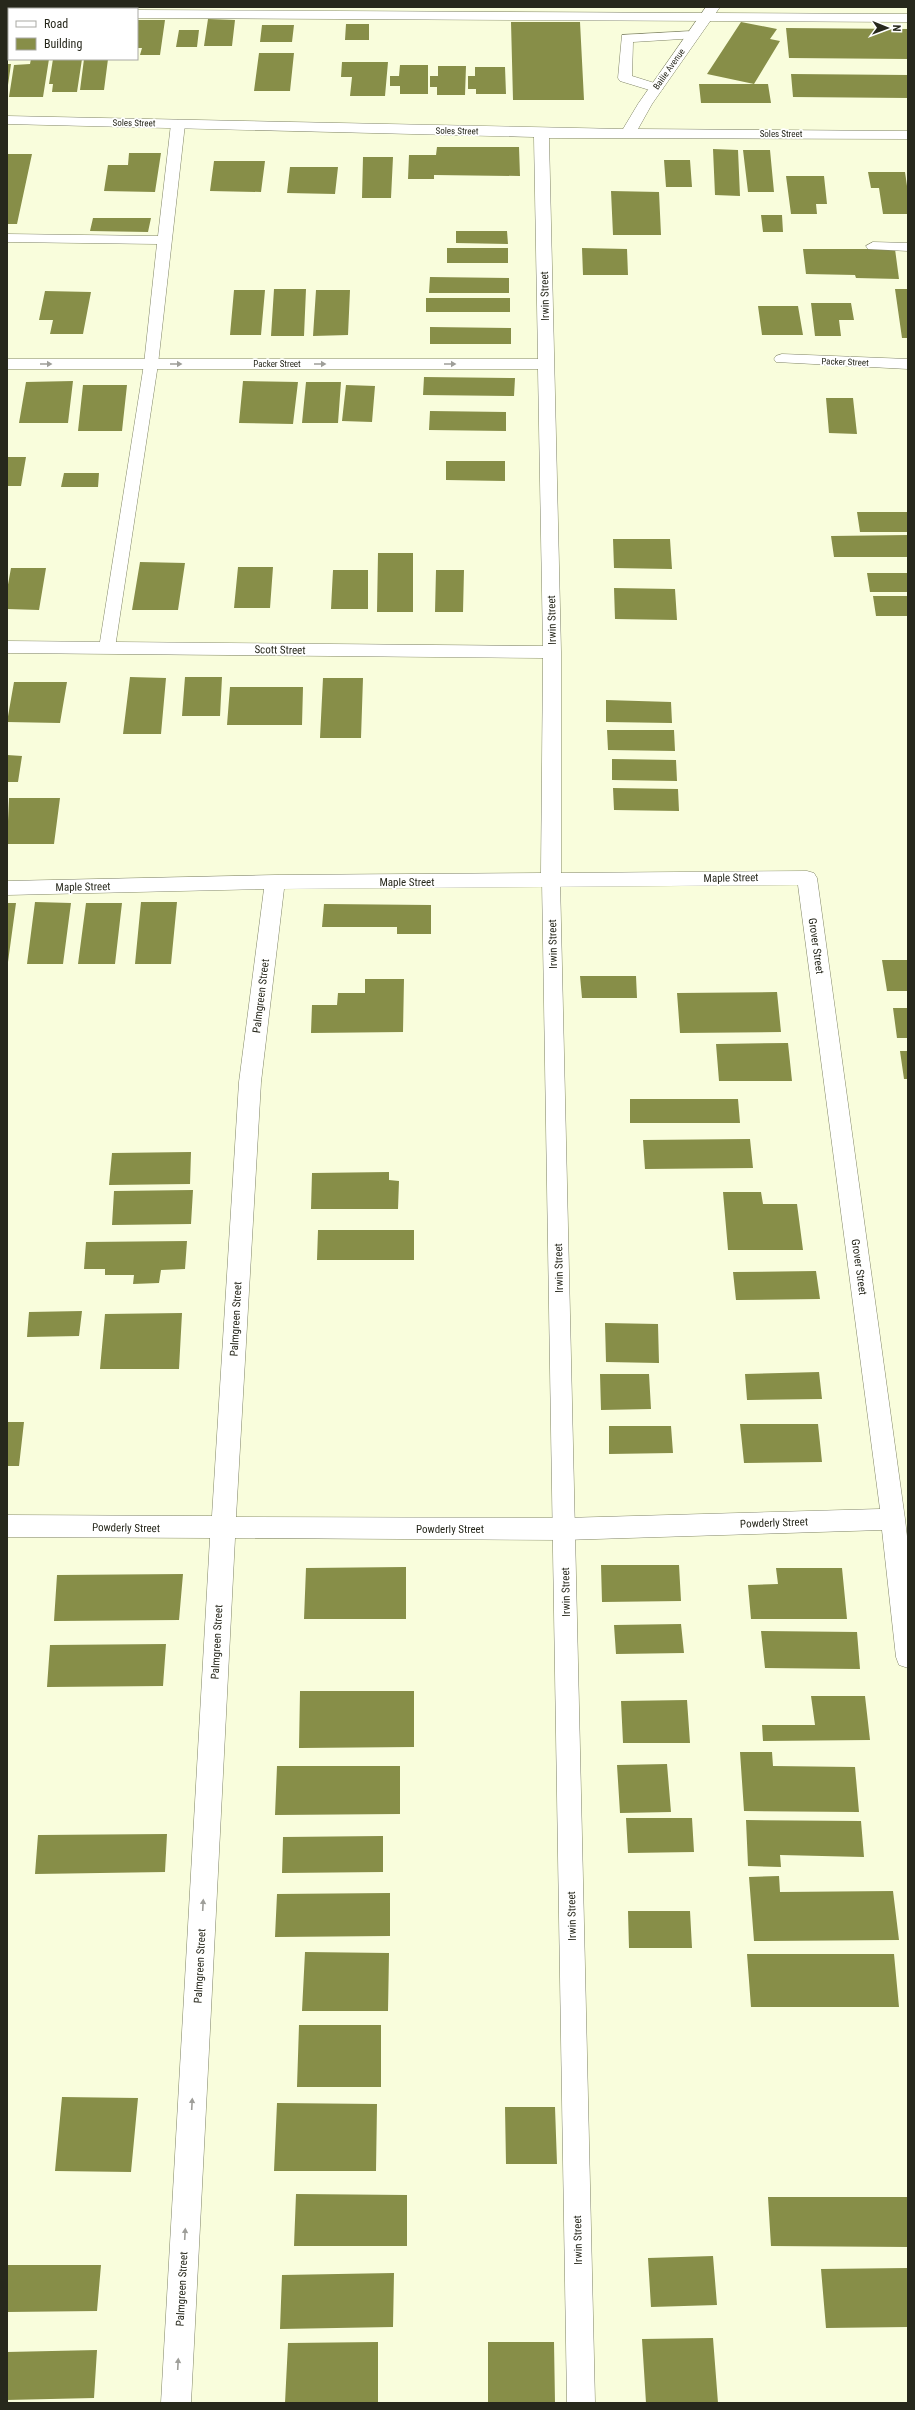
<svg xmlns="http://www.w3.org/2000/svg" width="915" height="2410" viewBox="0 0 915 2410" font-family="'Roboto Condensed',sans-serif">
	<style>
		.building { fill: #878e48 }
		.lines { fill: none; stroke-linecap: round; stroke-linejoin: round }
		.service-casing { stroke: #818567; stroke-width: 1 }
		.minor-casing { stroke: #818567; stroke-width: 1 }
		.service { fill: #fff; fill-rule: evenodd }
		.minor { fill: #fff; fill-rule: evenodd }
		.oneway { fill: #9e9e99 }
		.labels { text-anchor: middle; dominant-baseline: central; stroke-width: 3.5; stroke-linejoin: round; paint-order: stroke }
		.far-street-label { font-size: 9px; fill: #27281c; stroke: #fff }
		.street-label { font-size: 11px; fill: #27281c; stroke: #fff }
	</style>
	<rect width="100%" height="100%" fill="#f9fddc"/>
	<path class="building" d="M208 19 235 20 232 46H204Z
		M137 20H165L160 55H140L142 48H137Z
		M511 22H580L584 100H513Z
		M741 22 777 29 770 39 780 41 754 84 707 74Z
		M346 24H369V40H345Z
		M262 25H294L292 42H260Z
		M786 28 908 29V59L789 58Z
		M179 30H199L197 47H176Z
		M259 53H294L290 91H254Z
		M31 59H49L43 97H9L14 65 30 64Z
		M53 59H82L77 92H52L53 84H49Z
		M84 59H108L104 90H80Z
		M342 62H388L385 96H350L352 77H341Z
		M7 64H11L8 85H7Z
		M400 65H428V94H400V86H390V76H399Z
		M438 66H466L465 95H437V87H430V76H438Z
		M475 67H505L506 94H476V89H468V76H475Z
		M791 74 908 75V98L793 97Z
		M699 84H768L771 103H701Z
		M437 147H519L520 176 434 175V179H408L409 155H436Z
		M713 149 738 150 740 196 715 195Z
		M743 150H770L774 192H748Z
		M129 153H161L155 192 104 191 108 165H128Z
		M7 154H32L17 224H7Z
		M363 157H393L391 198H362Z
		M664 160H690L692 187H666Z
		M214 161H265L261 192 210 191Z
		M290 167H338L335 194 287 193Z
		M868 172H905L908 193V214H883L879 188H871Z
		M786 176H824L827 204H816L817 214H791Z
		M611 191 659 192 661 235H613Z
		M761 215H782L783 232H763Z
		M93 218H151L148 232 90 231Z
		M456 231H507L508 244 456 243Z
		M447 248H508V263H447Z
		M582 248 627 249 628 275H583Z
		M803 249H895L899 279 856 278 855 275 806 274Z
		M430 277 509 278V293H429Z
		M274 289H306L304 336H271Z
		M895 289H908V338H902Z
		M234 290H265L261 335H230Z
		M316 290H350L348 335 313 336Z
		M45 291 91 292 83 334H50L53 320H39Z
		M426 298H510V312H426Z
		M811 303H851L854 320H839L841 336H815Z
		M758 306H798L803 335H762Z
		M430 327 511 328V344H430Z
		M424 377 515 378 514 396 423 395Z
		M73 381 68 423H19L26 382Z
		M243 381 298 382 293 424 239 423Z
		M306 382H341L338 423H302Z
		M83 385H127L122 431H78Z
		M346 385 375 386 372 422 342 421Z
		M826 398H853L857 434 829 433Z
		M430 411 506 412V431L429 430Z
		M7 457H26L21 486H7Z
		M446 461H505V481L446 480Z
		M64 473H99L98 487H61Z
		M857 512H908V532H860Z
		M908 535V557H834L831 536Z
		M613 539H670L672 569 614 568Z
		M378 553H413V612H377Z
		M140 562 185 563 178 610H132Z
		M238 567H273L270 608H234Z
		M11 568H46L39 610 7 609V590Z
		M333 570H368V609H331Z
		M436 570H464L463 612H435Z
		M867 573H908V592H870Z
		M614 588 675 589 677 620 615 619Z
		M873 596H908V616H876Z
		M130 677 166 678 161 734H123Z
		M185 677H222L220 716H182Z
		M323 678H363L361 738H320Z
		M14 682H67L60 723 7 722Z
		M230 687H303L302 725H227Z
		M606 700 671 702 672 723 606 722Z
		M607 730H674L675 751 608 750Z
		M7 755 22 756 18 782H7Z
		M612 759 676 760 677 781 612 780Z
		M613 788 678 789 679 811 614 810Z
		M9 798H60L54 844H7Z
		M35 902 71 903 63 964H27Z
		M141 902H177L171 964H135Z
		M7 903H16L8 962H7Z
		M86 903H122L115 964H78Z
		M324 904 431 905V934H397V927H322Z
		M882 960H908V991H887Z
		M580 976H636L637 998H582Z
		M365 979H404L403 1032 311 1033 312 1005H337L338 993H365Z
		M777 992 781 1032 680 1033 677 993Z
		M893 1008H908V1038H897Z
		M788 1043 792 1081H719L716 1044Z
		M900 1051H908V1079H904Z
		M630 1099H738L740 1123H630Z
		M750 1139 753 1168 645 1169 643 1140Z
		M191 1152 190 1184 109 1185 112 1153Z
		M389 1172V1180L399 1181 398 1209H311L312 1173Z
		M193 1190 191 1224 112 1225 114 1191Z
		M723 1192H761L763 1204H797L803 1250H728Z
		M318 1230H414V1260H317Z
		M187 1241 185 1269 161 1270 159 1283 133 1284 134 1275H105V1269H84L86 1242Z
		M816 1271 820 1299 736 1300 733 1272Z
		M82 1311 79 1336 27 1337 29 1312Z
		M182 1313 179 1369H100L105 1314Z
		M605 1323 658 1324 659 1363 606 1362Z
		M819 1372 822 1399 747 1400 745 1374Z
		M600 1374H649L651 1409 601 1410Z
		M7 1422H24L19 1466H7Z
		M740 1424H818L822 1462 744 1463Z
		M609 1426H671L673 1453 609 1454Z
		M601 1565H679L681 1601 602 1602Z
		M406 1567V1619H304L306 1568Z
		M776 1568H842L847 1619H751L748 1585 778 1584Z
		M183 1574 179 1620 54 1621 57 1575Z
		M681 1624 684 1653 616 1654 614 1625Z
		M761 1631 857 1632 860 1669 765 1668Z
		M166 1644 163 1686 47 1687 50 1645Z
		M300 1691H414V1747L299 1748Z
		M811 1696H865L870 1740 763 1741 762 1725H815Z
		M687 1700 690 1743H623L621 1701Z
		M740 1752H772L773 1766 855 1767 859 1812 744 1811Z
		M667 1764 671 1812 620 1813 617 1765Z
		M277 1766H400V1814L275 1815Z
		M626 1818H692L694 1852 628 1853Z
		M746 1820 861 1821 864 1857 780 1855 781 1867 748 1866Z
		M167 1834 165 1872 35 1874 38 1835Z
		M383 1836V1872L282 1873 283 1837Z
		M779 1876 780 1892 893 1891 899 1940 754 1941 749 1877Z
		M390 1893V1936L275 1937 277 1894Z
		M628 1911H690L692 1948H629Z
		M305 1952 389 1953 388 2011H302Z
		M747 1954H894L899 2007H751Z
		M299 2025H381V2087H297Z
		M62 2097 138 2098 131 2172 55 2171Z
		M277 2103 377 2104 376 2171H274Z
		M505 2107H555L557 2164H506Z
		M296 2194 407 2195V2246H294Z
		M768 2197H908V2247L771 2246Z
		M713 2256 717 2305 651 2307 648 2258Z
		M7 2265H101L97 2311 7 2312Z
		M908 2268V2327L826 2328 821 2269Z
		M394 2273 393 2327 280 2329 282 2275Z
		M713 2338 718 2403H646L642 2339Z
		M378 2342V2403H285L288 2343Z
		M488 2342H554L555 2403H488Z
		M97 2350 94 2398 7 2400V2352Z"/>
	<g class="lines">
		<defs>
			<path id="service" d="M137 10 908 14V22L137 18Z
				M693 31 699 35 698 38 633 42 632 76 661 85 663 88 661 91 656 92 620 81 618 78 622 35Z
				M178 120 185 124 158 364 115 648 113 652H101L99 648 144 364 157 244 7 242V234L158 236 171 124Z
				M873 242 908 243V251L868 249 866 246Z
				M551 873 557 875 560 880 595 2403H567L542 880 545 875Z"/>
			<path id="minor" d="M7 7H18L9 9V15H7Z
				M706 7H720L652 104 638 129 908 131V139L549 138 561 652V873L807 871 814 873 817 878 905 1519 908 1545V1668L899 1665 896 1657 882 1530 564 1540 235 1538 191 2403H161L210 1538 7 1537V1515L212 1516 239 1082 264 889 7 895V881L275 875 541 873 543 658 7 653V641L543 646 538 369H7V359H538L534 137 7 124V116L623 129 638 104ZM798 885 880 1509 564 1518 236 1517 261 1082 284 889Z
				M782 354 908 359V369L776 362 774 359 776 356Z"/>
		</defs>
		<use href="#service" class="service-casing"/>
		<use href="#minor" class="minor-casing"/>
		<use href="#service" class="service"/>
		<use href="#minor" class="minor"/>
	</g>
	<defs><path id="oneway-solid" d="M-6-.8H1V-3.2L6.5 0L1 3.2V.8H-6Z"/></defs>
	<g class="oneway">
		<use href="#oneway-solid" transform="translate(46 364)"/>
		<use href="#oneway-solid" transform="translate(176 364)"/>
		<use href="#oneway-solid" transform="translate(320 364)"/>
		<use href="#oneway-solid" transform="translate(450 364)"/>
		<use href="#oneway-solid" transform="translate(203 1905) rotate(-87)"/>
		<use href="#oneway-solid" transform="translate(192 2104) rotate(-87)"/>
		<use href="#oneway-solid" transform="translate(185 2234) rotate(-87)"/>
		<use href="#oneway-solid" transform="translate(178 2364) rotate(-87)"/>
	</g>
	<g class="labels">
		<g class="far-street-label">
			<text transform="translate(669 69) rotate(-55)">Bailie Avenue</text>
			<text transform="translate(134 123) rotate(1)">Soles Street</text>
			<text transform="translate(457 131) rotate(1)">Soles Street</text>
			<text x="781" y="134">Soles Street</text>
			<text transform="translate(845 362) rotate(2)">Packer Street</text>
			<text x="277" y="364">Packer Street</text>
		</g>
		<g class="street-label">
			<text transform="translate(545 296) rotate(-91)">Irwin Street</text>
			<text transform="translate(552 620) rotate(-91)">Irwin Street</text>
			<text transform="translate(280 650) rotate(1)">Scott Street</text>
			<text transform="translate(731 878) rotate(-1)">Maple Street</text>
			<text x="407" y="882">Maple Street</text>
			<text transform="translate(83 887) rotate(-1)">Maple Street</text>
			<text transform="translate(553 944) rotate(-91)">Irwin Street</text>
			<text transform="translate(816 946) rotate(82)">Grover Street</text>
			<text transform="translate(261 996) rotate(-83)">Palmgreen Street</text>
			<text transform="translate(859 1267) rotate(82)">Grover Street</text>
			<text transform="translate(559 1268) rotate(-91)">Irwin Street</text>
			<text transform="translate(236 1319) rotate(-87)">Palmgreen Street</text>
			<text transform="translate(774 1523) rotate(-2)">Powderly Street</text>
			<text transform="translate(126 1528) rotate(1)">Powderly Street</text>
			<text x="450" y="1529">Powderly Street</text>
			<text transform="translate(566 1592) rotate(-91)">Irwin Street</text>
			<text transform="translate(217 1642) rotate(-87)">Palmgreen Street</text>
			<text transform="translate(572 1916) rotate(-91)">Irwin Street</text>
			<text transform="translate(200 1966) rotate(-87)">Palmgreen Street</text>
			<text transform="translate(578 2240) rotate(-91)">Irwin Street</text>
			<text transform="translate(182 2289) rotate(-87)">Palmgreen Street</text>
		</g>
	</g>
	<rect width="915" height="2410" fill="none" stroke="#27281c" stroke-width="16"/>
	<rect x="8" y="8" width="130" height="52" fill="#ffffff" stroke="#a9a9a4"/>
	<rect x="16" y="21" width="20" height="6" fill="#ffffff" stroke="#a9a9a4"/>
	<text x="44" y="28" font-size="12" fill="#27281c">Road</text>
	<rect x="16" y="38" width="20" height="12" fill="#878e48" stroke="#a9a9a4"/>
	<text x="44" y="48" font-size="12" fill="#27281c">Building</text>
	<g transform="translate(887 28) rotate(91)" stroke="#ffffff" stroke-width="3" paint-order="stroke">
	<path d="M0-3L7 15L0 10L-7 15Z" fill="#27281c"/>
	<text y="-6" font-size="11" font-weight="bold" text-anchor="middle" fill="#27281c">N</text>
	</g>
</svg>
